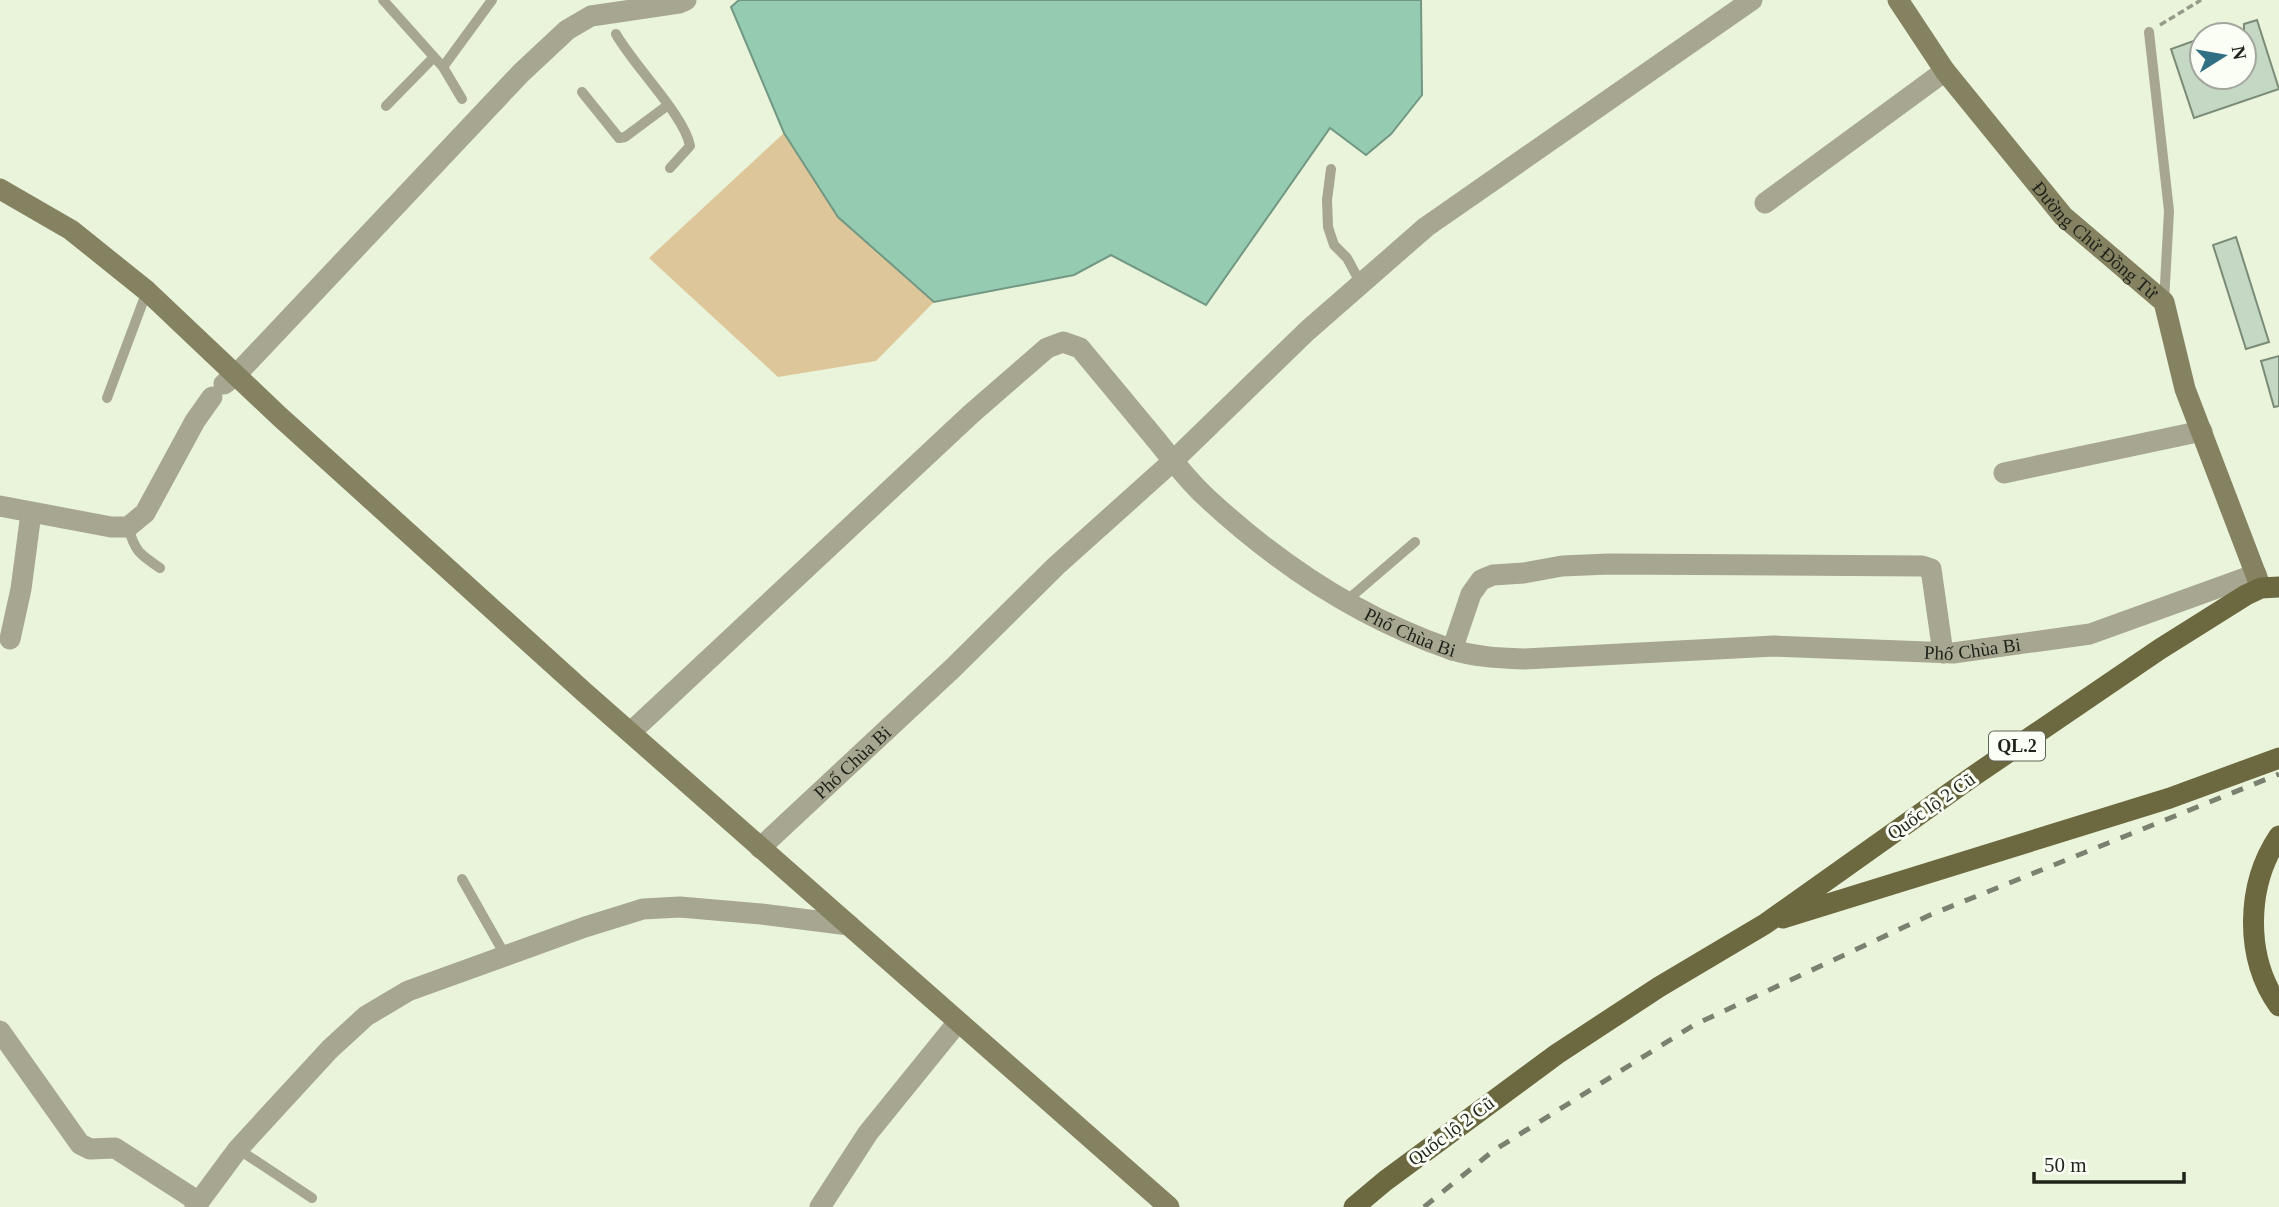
<svg xmlns="http://www.w3.org/2000/svg" width="2279" height="1207" viewBox="0 0 2279 1207" font-family="'Times New Roman',serif">
	<style>
		.green { fill: #ddc79a }
		.water { fill: #95cbb1; stroke: #729883; stroke-width: 2 }
		.building { fill: #c4d8c3; stroke: #7a8b78; stroke-width: 2 }
		.lines { fill: none; stroke-linecap: round; stroke-linejoin: round }
		.path { stroke: #959c89; stroke-width: 3.5; stroke-dasharray: 7 3.5; stroke-linecap: butt }
		.lane { stroke: #a7a690; stroke-width: 10 }
		.street { stroke: #a7a690; stroke-width: 21 }
		.secondary { stroke: #858262; stroke-width: 21 }
		.primary { stroke: #6c6941; stroke-width: 21 }
		.rail { stroke: #7b8170; stroke-width: 5; stroke-dasharray: 12 12; stroke-linecap: butt }
		.labels { text-anchor: middle; dominant-baseline: central; stroke-width: 6; stroke-linejoin: round; paint-order: stroke }
		.shield { fill: #fafef4; stroke: #61645b; stroke-width: 2 }
		.shield-label { font-size: 18px; font-weight: bold; fill: #1f2219 }
		.street-label { font-size: 19px; fill: #1f2219; stroke: #fafef4 }
	</style>
	<rect width="100%" height="100%" fill="#eaf4da"/>
	<path class="green" d="M784 133 838 217 934 302 876 361 778 377 649 258Z"/>
	<path class="water" d="M739 0H1421L1422 95 1391 134 1366 155 1330 128 1206 305 1111 255 1074 275 934 302 838 217 784 133 731 7Z"/>
	<path class="building" d="M2257 20 2279 89 2194 118 2171 49 2202 38V77H2244V24Z
		M2236 237 2269 342 2246 349 2213 245Z
		M2279 356V406L2274 407 2261 361Z"/>
	<g class="lines">
		<path class="path" d="M2160 25 2201 0"/>
		<path class="lane" d="M383 0 443 67 462 99
			M2149 32 2169 211 2164 302
			M616 34C633 65 685 116 690 146L670 168
			M443 67 492 0
			M582 92 619 138 625 137 668 105
			M386 106 433 58
			M1331 169 1327 200 1328 227 1334 245 1347 258 1361 284
			M107 398 147 291
			M128 527C135 551 139 554 160 568
			M1345 602 1415 542
			M462 879 505 955
			M238 1149 312 1198"/>
		<g class="street">
			<path d="M1765 203 1945 71"/>
			<path d="M224 384 236 375 521 73 567 30 591 16 679 3 686 0"/>
			<path d="M2004 473 2202 431"/>
			<path d="M0 506 111 527H128L145 513 195 421 212 397"/>
			<path d="M10 639 21 589 31 513"/>
			<path d="M1452 650 1471 594 1481 580 1493 575 1524 573 1562 566 1609 564 1922 566 1931 569 1943 653"/>
			<path id="s1" d="M631 732 971 414 1047 348 1063 342 1080 348C1106 379 1132 411 1158 442 1173 461 1189 482 1207 498 1277 563 1360 618 1450 649 1474 657 1499 658 1524 659L1774 646 1953 653 2090 634 2256 574"/>
			<path id="s2" d="M760 848 953 668 1056 566 1173 461 1307 331 1426 227 1752 0"/>
			<path d="M0 1031 80 1144 90 1149 115 1148 199 1202"/>
			<path d="M195 1207 238 1149 330 1049 366 1016 408 991 585 927 643 909 680 907 761 914 849 925"/>
			<path d="M820 1207 868 1133 958 1022"/>
		</g>
		<g class="secondary">
			<path id="s3" d="M1898 0 1945 71 2063 216 2164 302 2185 389 2261 588"/>
			<path d="M0 189 71 230 147 291 279 416 584 692 1169 1207"/>
		</g>
		<path class="primary" d="M2279 836C2246 885 2244 957 2279 1006
			M1783 918 2170 798 2279 758
			M1354 1207 1385 1181 1557 1054 1659 987 1765 924 1975 775 2160 649 2246 595 2261 588 2279 587"/>
		<path class="rail" d="M1424 1207 1493 1151 1694 1025 1930 915 2279 774"/>
	</g>
	<g class="labels">
		<rect class="shield" x="1989" y="731.5" width="56" height="29" rx="5"/>
		<g class="shield-label">
			<text x="2017" y="746">QL.2</text>
		</g>
		<g class="street-label">
			<text stroke="none"><textPath href="#s3" startOffset="312">Đường Chử Đồng Tử</textPath></text>
			<text stroke="none"><textPath href="#s1" startOffset="1043">Phố Chùa Bi</textPath></text>
			<text stroke="none"><textPath href="#s1" startOffset="1610">Phố Chùa Bi</textPath></text>
			<text stroke="none"><textPath href="#s2" startOffset="126">Phố Chùa Bi</textPath></text>
			<text transform="translate(1931 806) rotate(-35)">Quốc lộ 2 Cũ</text>
			<text transform="translate(1451 1131) rotate(-37)">Quốc lộ 2 Cũ</text>
		</g>
	</g>
	<g transform="translate(2223 56) rotate(79)"><circle r="33" fill="#fafef4" stroke="#a2a69c" stroke-width="2"/>
	<path d="M0-5L12 26L0 18L-12 26Z" fill="#306f84"/>
	<text y="-10" font-size="19" font-weight="bold" text-anchor="middle" fill="#1f2219">N</text>
	</g>
	<path d="M2034 1172v10h150v-10" fill="none" stroke="#1f2219" stroke-width="3.5"/>
	<text x="2044" y="1172" font-size="21" fill="#1f2219" stroke="#fafef4" stroke-width="5" paint-order="stroke">50 m</text>
</svg>
